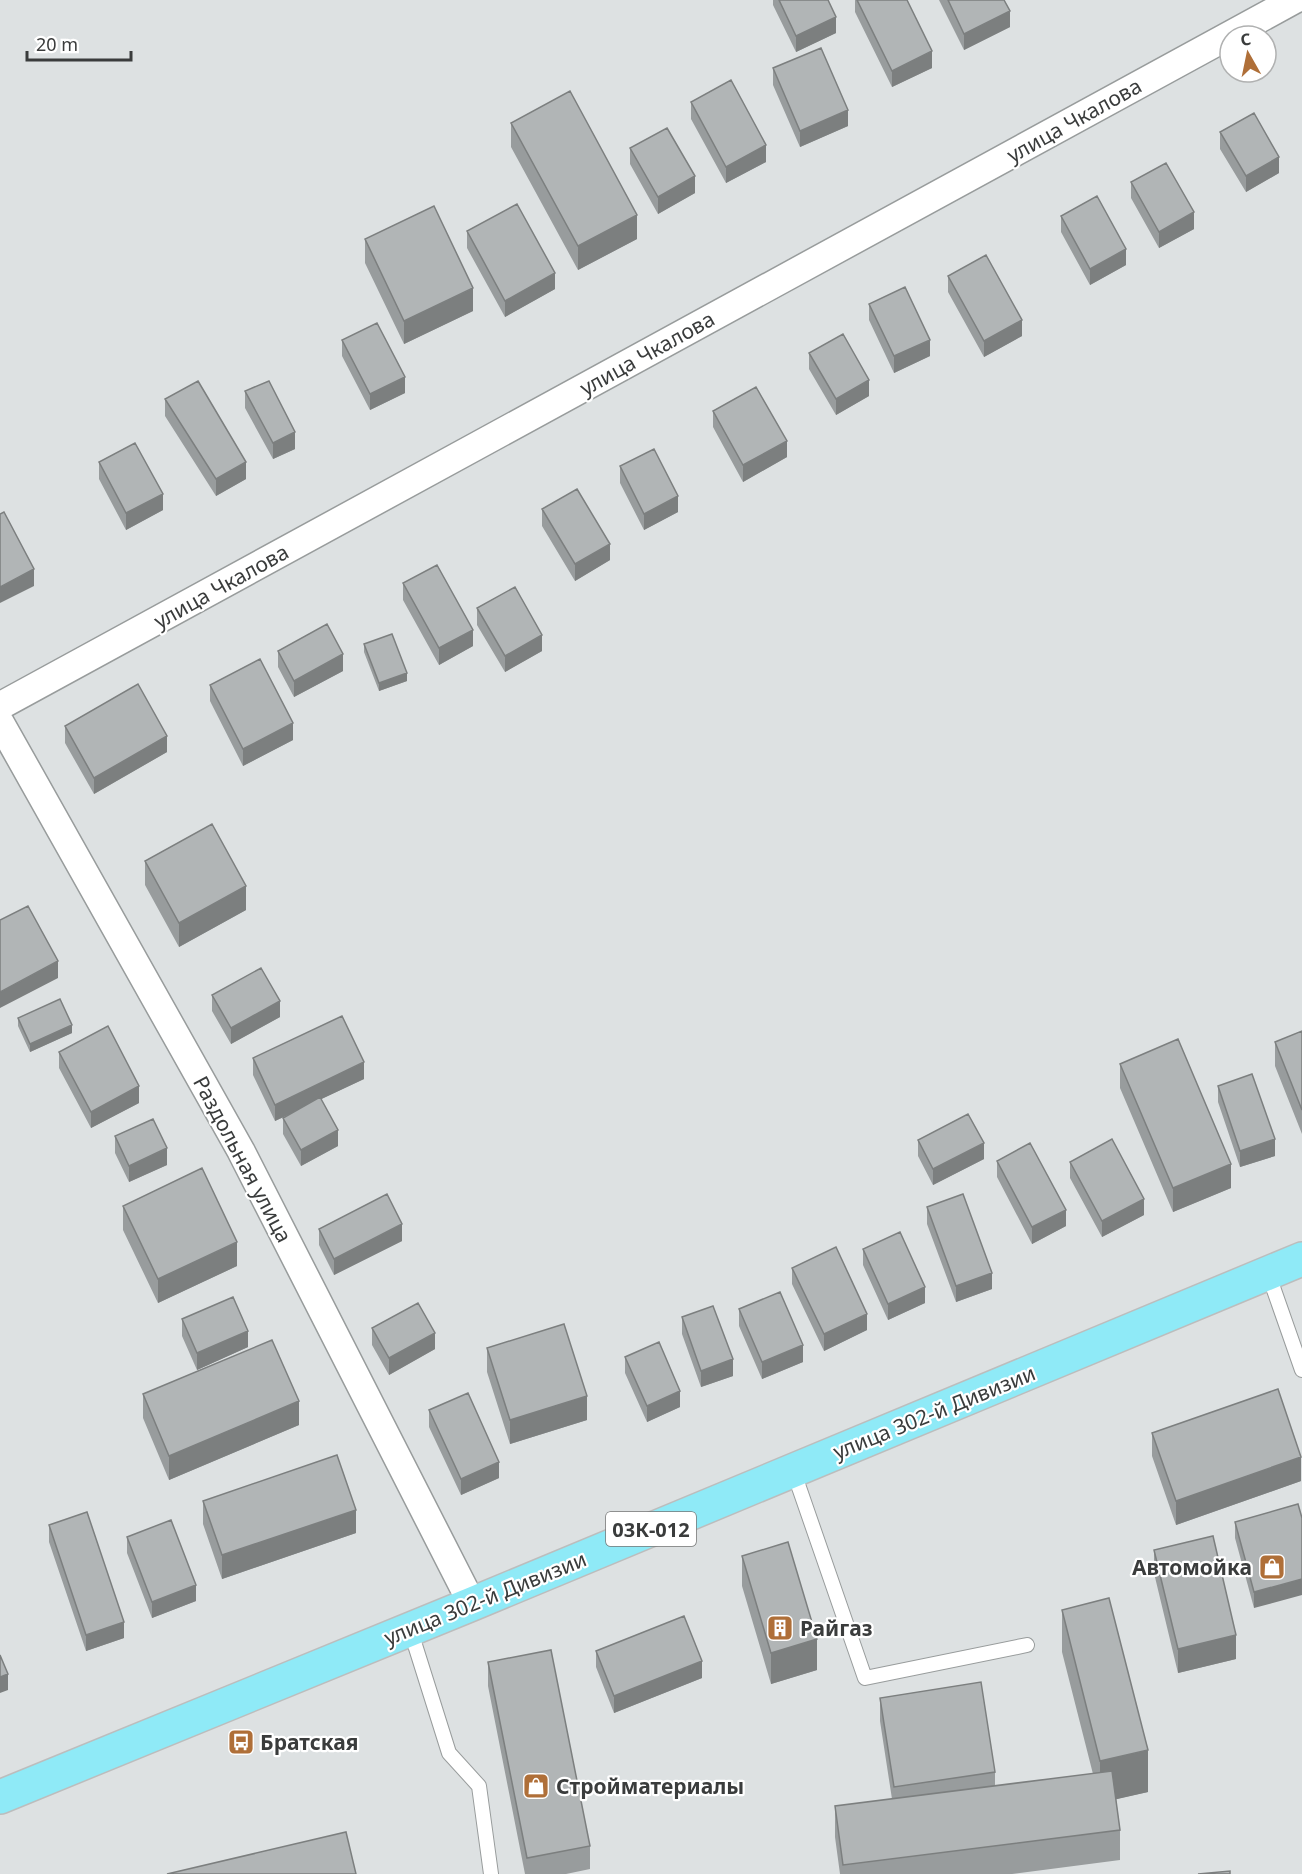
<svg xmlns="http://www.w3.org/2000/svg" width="1302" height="1874" viewBox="0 0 1302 1874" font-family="'Noto Sans',sans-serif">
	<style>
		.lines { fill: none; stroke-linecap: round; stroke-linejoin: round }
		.service-casing { stroke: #989c9c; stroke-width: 16 }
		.minor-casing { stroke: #989c9c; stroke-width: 30 }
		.primary-casing { stroke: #bcbdbd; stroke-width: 36 }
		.service { stroke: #fff; stroke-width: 14 }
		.minor { stroke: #fff; stroke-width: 27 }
		.primary { stroke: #8feaf7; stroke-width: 33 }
		.wall { fill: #989c9d }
		.shaded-wall { fill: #7c7f7f }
		.building { fill: #b1b5b6; stroke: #7c7f7f; stroke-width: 1.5 }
		.labels { text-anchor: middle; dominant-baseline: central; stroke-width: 4.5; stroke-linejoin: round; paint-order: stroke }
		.shield { fill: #fff; stroke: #757676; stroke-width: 1.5 }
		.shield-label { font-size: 20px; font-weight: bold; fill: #3a3c3c }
		.street-label { font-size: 21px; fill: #3a3c3c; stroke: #fff }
		.poi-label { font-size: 21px; font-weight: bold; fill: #3a3c3c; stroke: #fff; text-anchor: start }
	</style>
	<rect width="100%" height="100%" fill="#dde1e2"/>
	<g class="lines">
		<defs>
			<path id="service" d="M1268 1273 1302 1370
				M793 1470 865 1678 1027 1645
				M410 1629 449 1753 479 1786 491 1874"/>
			<path id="minor" d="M0 706 1294 0
				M0 722 241 1151 472 1604"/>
			<path id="primary" d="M0 1797 472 1604 1302 1259"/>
		</defs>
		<use href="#service" class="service-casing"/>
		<use href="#minor" class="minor-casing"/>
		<use href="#primary" class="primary-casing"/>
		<use href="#service" class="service"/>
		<use href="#minor" class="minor"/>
		<use href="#primary" class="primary"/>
	</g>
	<path class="wall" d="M773 0H828L836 33 796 52 773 5Z
		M855 0H907L932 68 892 87 855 12Z
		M939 0H1004L1010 27 964 50Z
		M773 68 848 126 800 147 773 85Z
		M691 102 766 162 726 183 691 119Z
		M511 123 637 239 578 270 511 147Z
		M1220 132 1279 173 1246 192 1220 149Z
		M630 148 695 193 658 214 630 164Z
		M1131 182 1194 229 1159 248 1131 198Z
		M1061 216 1126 265 1090 285 1061 232Z
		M467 231 555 289 505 317 467 248Z
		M365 239 473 311 404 344 365 263Z
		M948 276 1022 336 984 357 948 292Z
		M869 304 930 356 894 373 869 320Z
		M342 340 405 393 370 410 342 356Z
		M809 353 869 396 836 415 809 369Z
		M245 391 295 449 273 459 245 408Z
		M165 399 246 479 216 496 165 416Z
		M713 411 787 457 743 482 713 427Z
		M99 462 163 510 126 530 99 479Z
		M620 466 678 512 644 530 620 483Z
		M542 509 610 560 575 581 542 526Z
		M403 583 473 646 439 665 403 600Z
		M477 608 542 651 505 672 477 625Z
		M364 644 407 681 379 691 364 652Z
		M278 651 343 671 294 697 278 667Z
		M210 685 293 740 243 766 210 701Z
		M65 726 167 752 94 794 65 743Z
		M145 861 246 910 179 947 145 885Z
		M212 995 280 1017 231 1044 212 1011Z
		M18 1018 72 1033 30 1052 18 1026Z
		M1302 1031V1134L1275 1066V1042Z
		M59 1052 139 1103 91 1128 59 1068Z
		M253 1058 364 1079 321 1099 338 1146 301 1166 283 1134V1118L292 1113 275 1121 253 1075Z
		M1120 1064 1231 1188 1173 1212 1120 1088Z
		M1218 1086 1275 1156 1240 1167 1218 1102Z
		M115 1136 167 1165 129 1182 115 1153Z
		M918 1140 984 1159 933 1185 918 1156Z
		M997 1161 1066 1226 1032 1244 997 1177Z
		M1070 1162 1144 1215 1102 1237 1070 1178Z
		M123 1206 237 1266 158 1303 123 1230Z
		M927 1207 992 1289 956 1302 927 1224Z
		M319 1229 402 1241 334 1275 319 1245Z
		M863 1249 925 1303 888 1320 863 1265Z
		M792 1268 867 1330 824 1351 792 1284Z
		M739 1309 803 1362 762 1379 739 1326Z
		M682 1317 733 1376 701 1387 682 1334Z
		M182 1319 248 1347 197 1370 182 1336Z
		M372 1328 435 1349 389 1375 372 1345Z
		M487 1348 587 1420 510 1444 487 1372Z
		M625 1357 680 1407 647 1422 625 1373Z
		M143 1394 299 1425 169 1480 143 1418Z
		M429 1410 499 1478 461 1495 429 1427Z
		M1152 1433 1301 1481 1176 1525 1152 1456Z
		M203 1501 356 1533 222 1579 203 1524Z
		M1298 1504 1254 1608 1235 1538V1522Z
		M49 1525 124 1638 86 1651 49 1542Z
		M127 1537 196 1601 152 1618 127 1553Z
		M1154 1550 1236 1659 1178 1673 1154 1573Z
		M742 1556 817 1670 771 1684 742 1586Z
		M1062 1610 1148 1792 1116 1799 1120 1830V1860L1012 1874H840L835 1837V1806L892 1799 880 1721V1698L995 1772V1786L1093 1774 1062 1652Z
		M596 1651 702 1678 614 1713 596 1667Z
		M488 1662 590 1846V1869L566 1874H525L488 1686Z"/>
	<path class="shaded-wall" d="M1010 11V27L964 50V34Z
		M836 17V33L796 52V36Z
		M932 51V68L892 87V71Z
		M848 110V126L800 147V131Z
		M766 145V162L726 183V167Z
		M1279 157V173L1246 192V176Z
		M695 176V193L658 214V197Z
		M1194 212V229L1159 248V232Z
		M637 215V239L578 270V246Z
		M1126 249V265L1090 285V269Z
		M555 273V289L505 317V301Z
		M473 288V311L404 344V321Z
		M1022 320V336L984 357V341Z
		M930 340V356L894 373V356Z
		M405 377V393L370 410V394Z
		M869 380V396L836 415V399Z
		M295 432V449L273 459V443Z
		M787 441V457L743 482V465Z
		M246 462V479L216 496V479Z
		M163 494V510L126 530V513Z
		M678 496V512L644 530V514Z
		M610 544V560L575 581V564Z
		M34 569V586L0 603V587Z
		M473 630V646L439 665V648Z
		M542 635V651L505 672V656Z
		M343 654V671L294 697V681Z
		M407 673V681L379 691V683Z
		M293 723V740L243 766V749Z
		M167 736V752L94 794V778Z
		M246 886V910L179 947V923Z
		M58 961V978L0 1008V992Z
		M280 1001V1017L231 1044V1028Z
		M72 1025V1033L30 1052V1044Z
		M364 1062V1079L275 1121V1105Z
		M139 1086V1103L91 1128V1112Z
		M338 1130V1146L301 1166V1150Z
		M1275 1139V1156L1240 1167V1151Z
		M984 1143V1159L933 1185V1169Z
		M167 1148V1165L129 1182V1166Z
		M1231 1164V1188L1173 1212V1188Z
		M1144 1199V1215L1102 1237V1221Z
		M1066 1210V1226L1032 1244V1227Z
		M402 1224V1241L334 1275V1259Z
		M237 1242V1266L158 1303V1279Z
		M992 1273V1289L956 1302V1286Z
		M925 1287V1303L888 1320V1304Z
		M867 1314V1330L824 1351V1334Z
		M248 1331V1347L197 1370V1353Z
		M435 1333V1349L389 1375V1358Z
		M803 1345V1362L762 1379V1362Z
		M733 1359V1376L701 1387V1371Z
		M680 1391V1407L647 1422V1406Z
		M587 1396V1420L510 1444V1420Z
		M299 1401V1425L169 1480V1456Z
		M1301 1457V1481L1176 1525V1501Z
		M499 1462V1478L461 1495V1479Z
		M356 1510V1533L222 1579V1555Z
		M1302 1579V1595L1254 1608V1592Z
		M196 1585V1601L152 1618V1602Z
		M124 1622V1638L86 1651V1635Z
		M1236 1635V1659L1178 1673V1649Z
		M817 1639V1670L771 1684V1653Z
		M702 1661V1678L614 1713V1696Z
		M8 1674V1690L0 1693V1677Z
		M1148 1750V1792L1100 1803V1761Z"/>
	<path class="building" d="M779 0H828L836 17 796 36Z
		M857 0H907L932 51 892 71Z
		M948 0H1004L1010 11 964 34Z
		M821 48 848 110 800 131 773 68Z
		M731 80 766 145 726 167 691 102Z
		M570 91 637 215 578 246 511 123Z
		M1254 113 1279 157 1246 176 1220 132Z
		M667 128 695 176 658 197 630 148Z
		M1166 163 1194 212 1159 232 1131 182Z
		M1097 196 1126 249 1090 269 1061 216Z
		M517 204 555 273 505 301 467 231Z
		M434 206 473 288 404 321 365 239Z
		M986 255 1022 320 984 341 948 276Z
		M905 287 930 340 894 356 869 304Z
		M377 323 405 377 370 394 342 340Z
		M843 334 869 380 836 399 809 353Z
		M198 381 246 462 216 479 165 399Z
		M269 381 295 432 273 443 245 391Z
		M756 387 787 441 743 465 713 411Z
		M135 443 163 494 126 513 99 462Z
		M654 449 678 496 644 514 620 466Z
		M577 489 610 544 575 564 542 509Z
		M4 512 34 569 0 587V514Z
		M437 565 473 630 439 648 403 583Z
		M515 587 542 635 505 656 477 608Z
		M327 624 343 654 294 681 278 651Z
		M392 634 407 673 379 683 364 644Z
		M260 659 293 723 243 749 210 685Z
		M138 684 167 736 94 778 65 726Z
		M212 824 246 886 179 923 145 861Z
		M28 906 58 961 0 992V920Z
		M261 968 280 1001 231 1028 212 995Z
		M60 999 72 1025 30 1044 18 1018Z
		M342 1016 364 1062 275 1105 253 1058Z
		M108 1026 139 1086 91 1112 59 1052Z
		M1302 1031V1110L1275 1042Z
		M1178 1039 1231 1164 1173 1188 1120 1064Z
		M1252 1074 1275 1139 1240 1151 1218 1086Z
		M320 1097 338 1130 301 1150 283 1118Z
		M968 1114 984 1143 933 1169 918 1140Z
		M153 1119 167 1148 129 1166 115 1136Z
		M1112 1139 1144 1199 1102 1221 1070 1162Z
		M1030 1143 1066 1210 1032 1227 997 1161Z
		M202 1168 237 1242 158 1279 123 1206Z
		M387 1194 402 1224 334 1259 319 1229Z
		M963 1194 992 1273 956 1286 927 1207Z
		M900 1232 925 1287 888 1304 863 1249Z
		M836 1247 867 1314 824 1334 792 1268Z
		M780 1292 803 1345 762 1362 739 1309Z
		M233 1297 248 1331 197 1353 182 1319Z
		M418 1303 435 1333 389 1358 372 1328Z
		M713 1306 733 1359 701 1371 682 1317Z
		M564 1324 587 1396 510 1420 487 1348Z
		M272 1340 299 1401 169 1456 143 1394Z
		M659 1342 680 1391 647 1406 625 1357Z
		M1278 1389 1301 1457 1176 1501 1152 1433Z
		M468 1393 499 1462 461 1479 429 1410Z
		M337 1455 356 1510 222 1555 203 1501Z
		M1298 1504 1302 1518V1579L1254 1592 1235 1522Z
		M87 1512 124 1622 86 1635 49 1525Z
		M171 1520 196 1585 152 1602 127 1537Z
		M1213 1536 1236 1635 1178 1649 1154 1550Z
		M788 1542 817 1639 771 1653 742 1556Z
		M1109 1598 1148 1750 1100 1761 1062 1610Z
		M684 1616 702 1661 614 1696 596 1651Z
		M551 1650 590 1846 527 1858 488 1662Z
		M0 1655 8 1674 0 1677Z
		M981 1682 995 1772 894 1787 880 1698Z
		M1112 1771 1120 1830 843 1865 835 1806Z
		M346 1832 356 1874H167Z
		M1230 1871V1874H1198Z"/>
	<defs>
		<symbol id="shop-square" viewBox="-11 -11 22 22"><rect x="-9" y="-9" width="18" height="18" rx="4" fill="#af6f38" stroke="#fff"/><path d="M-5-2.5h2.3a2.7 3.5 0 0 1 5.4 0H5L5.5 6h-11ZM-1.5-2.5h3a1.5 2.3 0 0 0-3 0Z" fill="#fff"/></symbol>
		<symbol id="building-square" viewBox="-11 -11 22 22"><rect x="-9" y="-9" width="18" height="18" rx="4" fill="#af6f38" stroke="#fff"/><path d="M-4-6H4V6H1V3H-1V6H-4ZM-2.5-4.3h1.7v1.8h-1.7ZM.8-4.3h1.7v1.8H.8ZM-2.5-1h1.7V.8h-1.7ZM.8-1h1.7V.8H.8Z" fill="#fff"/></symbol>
		<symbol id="bus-square" viewBox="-11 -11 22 22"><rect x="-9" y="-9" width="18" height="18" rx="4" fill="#af6f38" stroke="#fff"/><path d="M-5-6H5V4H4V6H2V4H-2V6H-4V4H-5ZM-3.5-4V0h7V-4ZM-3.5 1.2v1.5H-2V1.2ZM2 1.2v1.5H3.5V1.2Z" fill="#fff"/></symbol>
	</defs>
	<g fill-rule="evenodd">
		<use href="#shop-square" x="1257" y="1552" width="30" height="30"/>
		<use href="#building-square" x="765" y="1613" width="30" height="30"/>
		<use href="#bus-square" x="226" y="1727" width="30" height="30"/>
		<use href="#shop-square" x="521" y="1771" width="30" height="30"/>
	</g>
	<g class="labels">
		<rect class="shield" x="606" y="1512" width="90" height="34" rx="4.5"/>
		<g class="shield-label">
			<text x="651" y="1529">03К-012</text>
		</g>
		<g class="street-label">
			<text transform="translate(1074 120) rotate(-29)">улица Чкалова</text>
			<text transform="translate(647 353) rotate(-29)">улица Чкалова</text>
			<text transform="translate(221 586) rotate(-29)">улица Чкалова</text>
			<text transform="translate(243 1159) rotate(62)">Раздольная улица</text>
			<text transform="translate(934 1412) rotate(-22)">улица 302-й Дивизии</text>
			<text transform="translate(485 1598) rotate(-22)">улица 302-й Дивизии</text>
		</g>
		<g class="poi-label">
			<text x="1252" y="1567" text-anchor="end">Автомойка</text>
			<text x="800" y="1628">Райгаз</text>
			<text x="260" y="1742">Братская</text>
			<text x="556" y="1786">Стройматериалы</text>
		</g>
	</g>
	<g transform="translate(1248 54) rotate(351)"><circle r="28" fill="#ffffff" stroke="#b0b1b1" stroke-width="1.5"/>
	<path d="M0-4.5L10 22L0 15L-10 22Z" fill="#af6f38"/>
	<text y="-9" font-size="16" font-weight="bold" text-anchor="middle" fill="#3a3c3c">С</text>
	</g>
	<path d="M27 51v9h104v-9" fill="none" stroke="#3a3c3c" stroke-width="3"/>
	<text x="36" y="51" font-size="18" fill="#3a3c3c" stroke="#ffffff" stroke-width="4.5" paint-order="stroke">20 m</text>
</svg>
